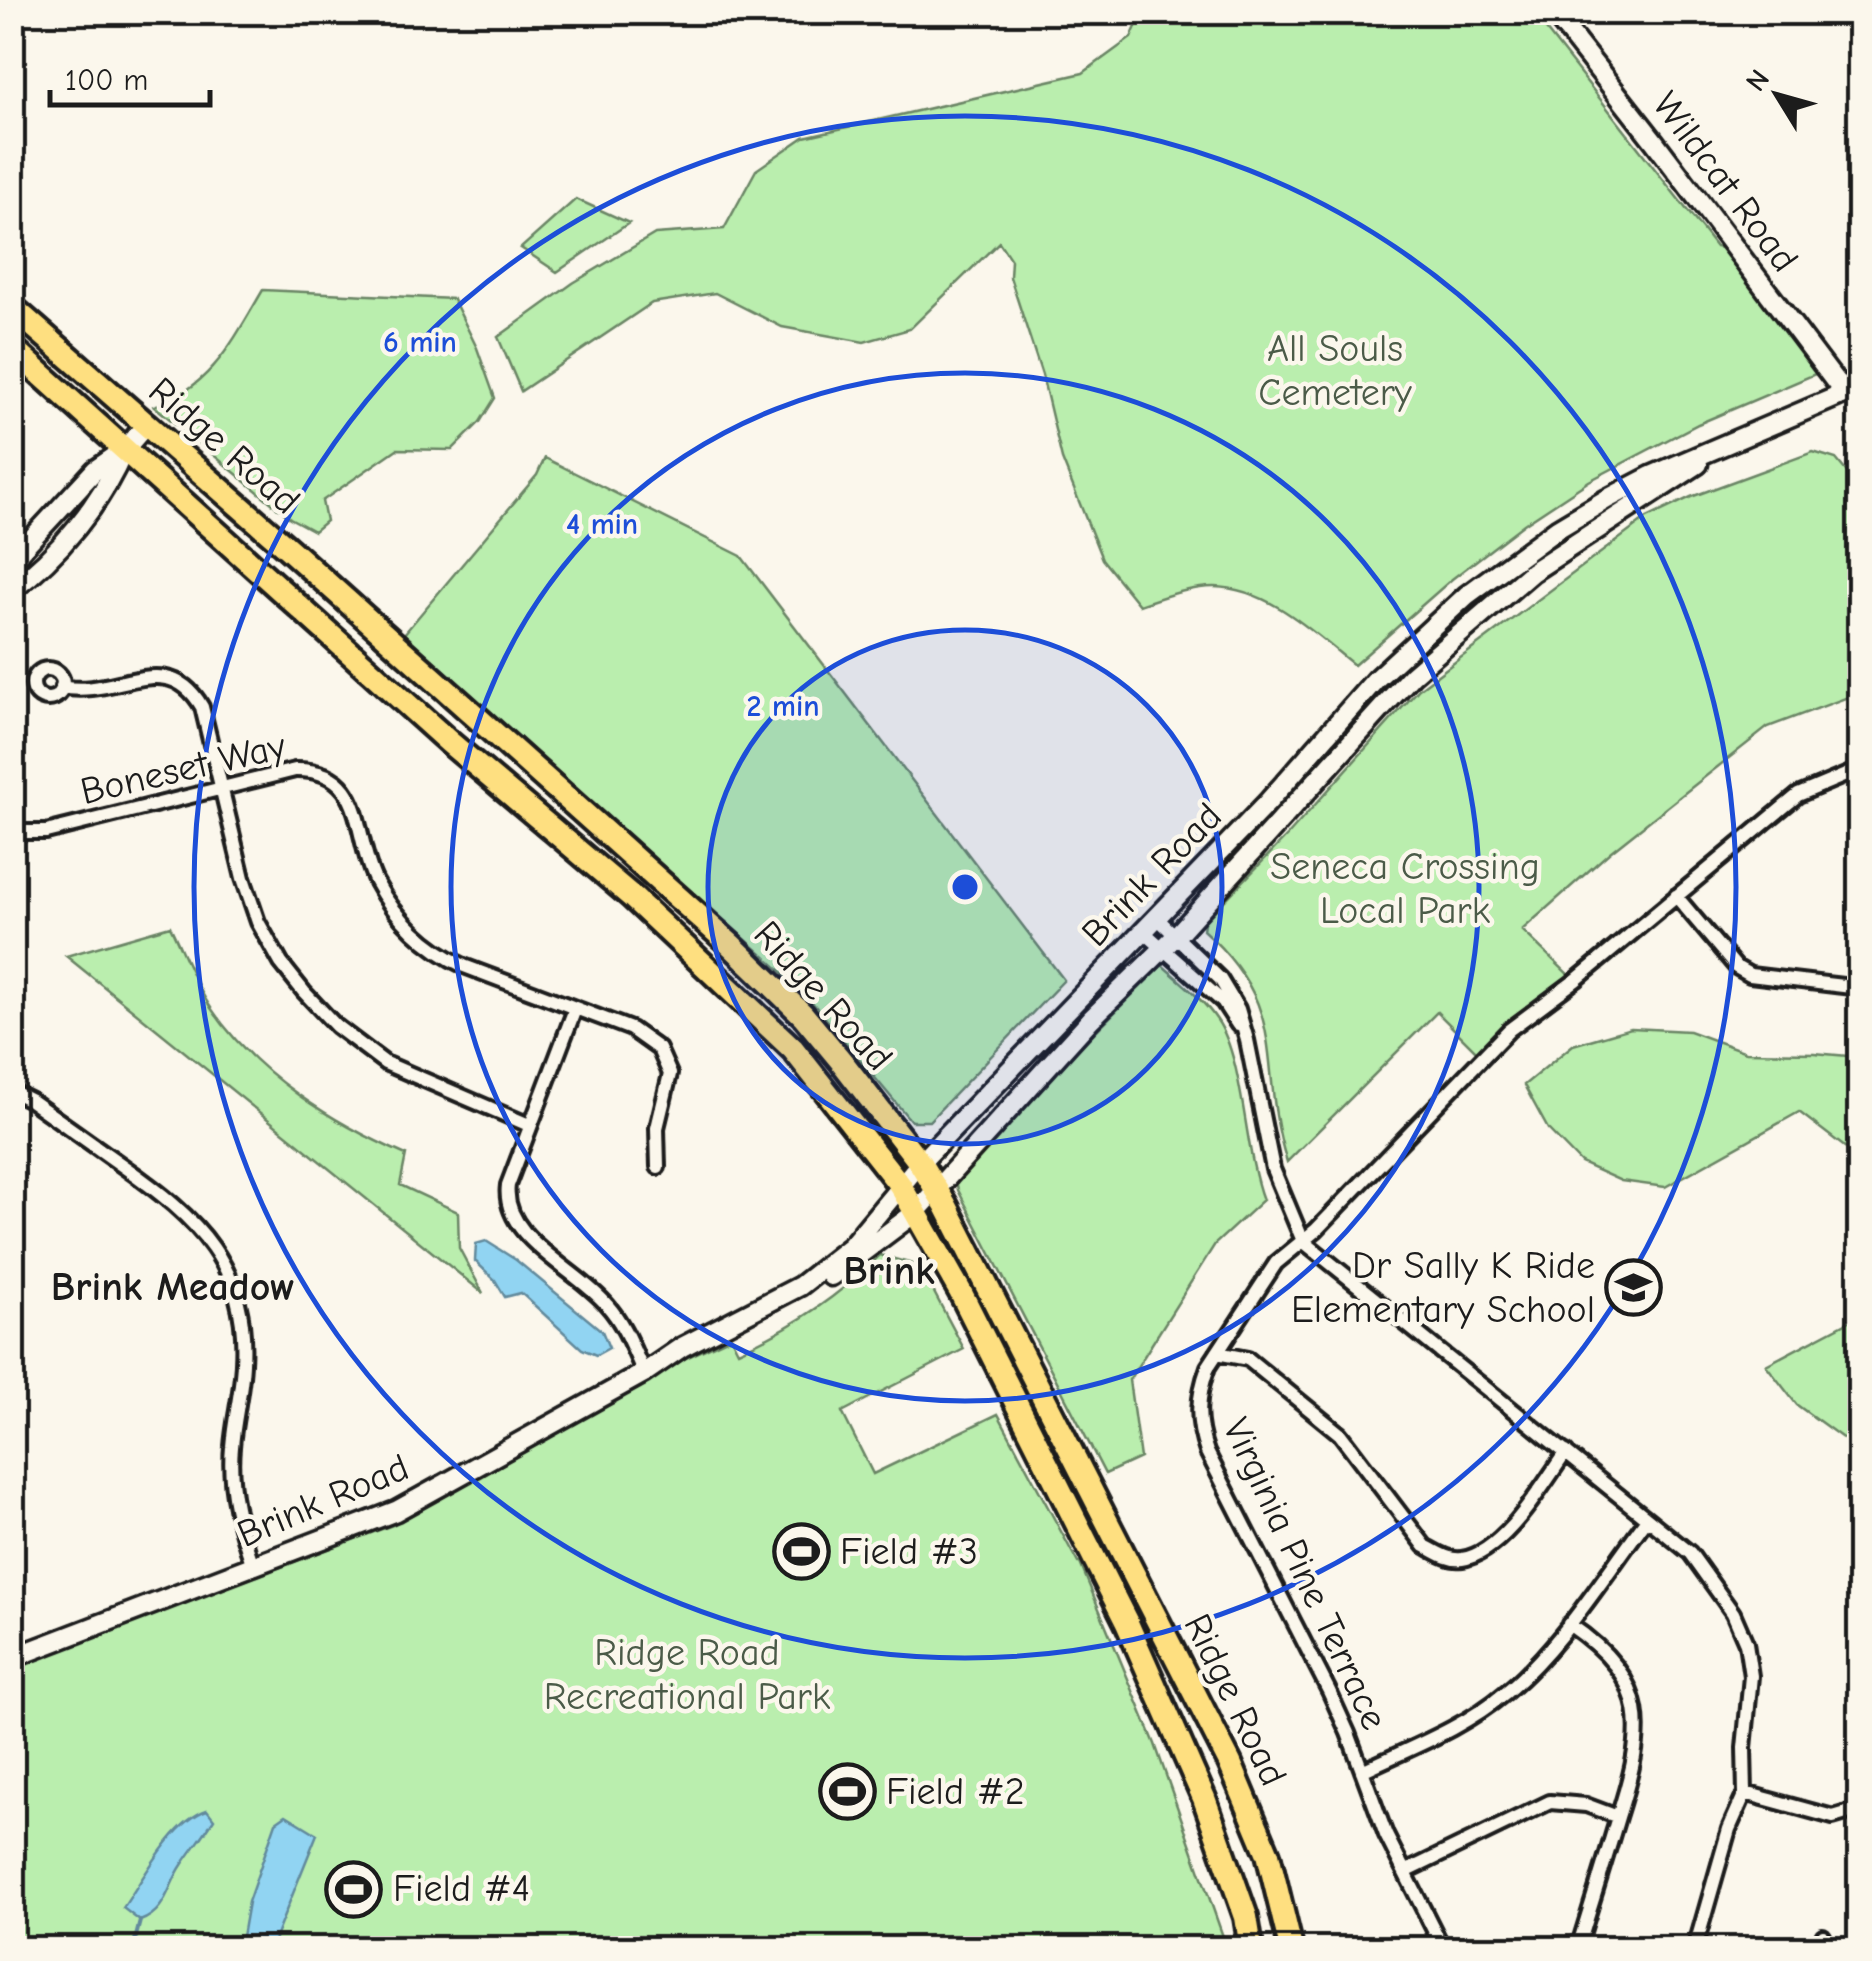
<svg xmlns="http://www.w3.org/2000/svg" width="1872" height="1961" viewBox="0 0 1872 1961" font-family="'Comic Neue',sans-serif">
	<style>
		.green { fill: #baeeae; stroke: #6b8565; stroke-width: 2.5 }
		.water { fill: #91d4f2; stroke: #628a9c; stroke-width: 2.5 }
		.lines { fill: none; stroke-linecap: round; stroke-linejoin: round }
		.stream { stroke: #628a9c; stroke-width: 4 }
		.street-casing { stroke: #1c1c1c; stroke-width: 20 }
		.secondary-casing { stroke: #1c1c1c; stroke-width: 25 }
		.highway-casing { stroke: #1c1c1c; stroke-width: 30 }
		.street { stroke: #fbf7ec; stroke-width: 12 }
		.secondary { stroke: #fbf7ec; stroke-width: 18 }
		.highway { stroke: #fedf80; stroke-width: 22 }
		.ring { fill: none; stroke: #1d4ed8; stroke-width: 5 }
		.labels { text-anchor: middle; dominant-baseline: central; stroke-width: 9; stroke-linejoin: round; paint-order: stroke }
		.street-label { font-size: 38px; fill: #1c1c1c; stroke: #fbf7ec }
		.park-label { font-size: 38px; fill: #4b5b48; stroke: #fbf7ec }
		.poi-label { font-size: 38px; fill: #1c1c1c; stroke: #fbf7ec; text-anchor: start }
		.neighbourhood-label { font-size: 40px; font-weight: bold; fill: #1c1c1c; stroke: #fbf7ec }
		.centre { fill: #1d4ed8; stroke: #fbf7ec; stroke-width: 5 }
		.ring-label { font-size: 30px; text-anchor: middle; font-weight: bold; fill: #1d4ed8; stroke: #fbf7ec; stroke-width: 9; stroke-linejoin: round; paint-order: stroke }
	</style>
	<rect width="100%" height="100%" fill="#fbf7ec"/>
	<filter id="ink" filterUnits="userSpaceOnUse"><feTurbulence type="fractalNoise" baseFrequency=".01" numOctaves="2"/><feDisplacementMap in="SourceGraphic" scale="20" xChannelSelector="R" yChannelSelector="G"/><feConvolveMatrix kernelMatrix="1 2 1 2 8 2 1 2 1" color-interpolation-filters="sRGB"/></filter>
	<g filter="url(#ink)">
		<path class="green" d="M1532 12 1716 247 1737 250 1827 369 1698 424 1589 481 1524 524 1452 579 1354 665C1314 633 1269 588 1214 587 1189 587 1163 597 1139 605L1102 559 1062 459 1042 375 1010 277 1011 260 999 242 910 329 864 342 782 327 715 293 652 303 521 391 498 337 573 283 655 234 724 229 756 170 804 137 1083 73 1131 38 1142 13Z
			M576 199 629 223 557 272 521 248Z
			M263 290 453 299 477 348 495 398 480 422 452 450 397 449 322 501 326 521 314 531 290 518 154 406C211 388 234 339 263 290Z
			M1813 452 1836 459 1859 487V693L1768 727 1610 852 1522 930 1570 976 1510 1020 1477 1052 1437 1012 1287 1162C1256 1064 1293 1011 1203 930L1204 922 1287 836 1419 689 1647 518 1691 497Z
			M545 458 741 556 1064 980 929 1121H911L801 989 404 634 537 475Z
			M170 926C183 952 194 983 211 1008 256 1075 333 1123 406 1155L400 1185 458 1212 459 1248 483 1293 66 956Z
			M1162 965C1181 982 1203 999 1217 1020 1244 1059 1244 1150 1263 1200L1215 1244 1129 1380 1140 1458 1105 1474 958 1190 956 1180 1055 1072Z
			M1631 1028 1689 1031 1746 1052 1814 1053 1859 1057V1158L1799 1112 1665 1187 1621 1181 1581 1163 1548 1129 1524 1085 1573 1045Z
			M880 1255 920 1266 964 1349 842 1412 873 1474 998 1414 1078 1563H1080L1155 1744 1227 1948H39L13 1941V1667L393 1525 451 1488 479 1478 603 1406 597 1399 731 1337 738 1351C793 1328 838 1297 880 1255Z
			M1859 1316V1450L1797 1405 1766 1365Z"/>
		<path class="water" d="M486 1241 516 1260 602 1331 609 1348 596 1355 582 1349 521 1293 505 1297 495 1280 475 1261 476 1244Z
			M207 1810 214 1819C204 1835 192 1850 182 1865 167 1887 167 1911 140 1921L123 1908C143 1879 173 1821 207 1810Z
			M286 1815 317 1834 271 1948H240L248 1902 276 1822Z"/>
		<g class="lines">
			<path class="stream" d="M133 1948 140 1921"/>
			<defs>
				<path id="street" d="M33 684a15 15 0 1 1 30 0a15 15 0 1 1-30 0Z
					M62 687C116 699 167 646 202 707L243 878 258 922 281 963 304 992 336 1026 385 1063 529 1125
					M12 828 26 832H46L295 770C368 769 352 836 376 882 395 918 427 949 464 966L631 1029 659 1049 670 1074 657 1128 658 1167
					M1676 896 1736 967 1750 975 1860 988
					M1156 917 1220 979 1238 1009 1247 1040 1273 1169 1303 1241 1690 1553 1733 1613 1746 1643 1751 1676 1744 1748 1745 1793 1729 1829 1695 1948
					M1143 931 1223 1002 1238 1025
					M575 1009 508 1185C501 1238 576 1268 607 1305 625 1325 633 1349 644 1373
					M12 1091 30 1100C61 1122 92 1144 123 1166 197 1218 249 1266 243 1363 242 1391 234 1419 232 1447 228 1488 240 1528 253 1566
					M1217 1353 1248 1359 1340 1434 1425 1546C1436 1552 1449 1561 1462 1559 1504 1553 1543 1484 1566 1452
					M1569 1624C1652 1681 1646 1729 1618 1817 1605 1861 1591 1905 1578 1948
					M1362 1771C1410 1748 1464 1728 1505 1693 1559 1649 1605 1575 1647 1519
					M1745 1793 1833 1817 1860 1809
					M1405 1872 1550 1802 1586 1805 1618 1817
					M1443 1948 1386 1835 1348 1733 1329 1691 1207 1452C1196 1421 1197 1397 1208 1367L1276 1263 1316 1230 1509 1030 1576 980 1798 795 1860 769
					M1819 1948 1823 1936"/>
				<path id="secondary" d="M1553 12 1654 141 1844 393
					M12 560 95 470 123 451 145 426
					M12 590C58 556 101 504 123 452
					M831 1276 916 1212 1091 1019 1176 936 1412 675 1532 572 1698 464
					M12 1658 396 1511 644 1373 682 1347 800 1286 851 1246 920 1163 1267 803 1376 679 1467 595 1557 529 1607 499 1651 476 1860 387"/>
				<path id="highway" d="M12 307 291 551 731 945 803 1015 842 1062 920 1163 945 1204 1230 1763 1268 1854 1291 1948
					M12 348 449 742 631 896 793 1049 900 1185 960 1291 1127 1623 1204 1798 1246 1917 1251 1948"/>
			</defs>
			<use href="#street" class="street-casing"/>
			<use href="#secondary" class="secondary-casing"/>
			<use href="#highway" class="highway-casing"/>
			<use href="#street" class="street"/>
			<use href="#secondary" class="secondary"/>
			<use href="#highway" class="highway"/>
		</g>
	</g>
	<circle cx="965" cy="887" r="257" fill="#1d4ed8" fill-opacity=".12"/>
	<g class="ring">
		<circle cx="965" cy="887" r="257"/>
		<circle cx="965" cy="887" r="514"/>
		<circle cx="965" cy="887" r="771"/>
	</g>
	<defs>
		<symbol id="school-ring" viewBox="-11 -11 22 22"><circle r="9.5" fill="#fbf7ec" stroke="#1c1c1c" stroke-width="1.5"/><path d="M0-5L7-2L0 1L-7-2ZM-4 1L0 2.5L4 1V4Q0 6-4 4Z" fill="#1c1c1c"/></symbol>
		<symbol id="stadium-ring" viewBox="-11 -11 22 22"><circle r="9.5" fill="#fbf7ec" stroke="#1c1c1c" stroke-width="1.5"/><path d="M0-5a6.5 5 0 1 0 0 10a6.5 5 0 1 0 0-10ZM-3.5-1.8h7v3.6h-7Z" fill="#1c1c1c"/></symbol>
	</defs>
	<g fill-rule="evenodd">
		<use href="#school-ring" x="1602" y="1256" width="63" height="63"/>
		<use href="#stadium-ring" x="770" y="1520" width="63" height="63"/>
		<use href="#stadium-ring" x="816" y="1760" width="63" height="63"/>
		<use href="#stadium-ring" x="322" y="1858" width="63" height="63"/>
	</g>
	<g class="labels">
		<g class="street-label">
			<text transform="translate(1725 182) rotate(53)">Wildcat Road</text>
			<text transform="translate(224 446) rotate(41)">Ridge Road</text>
			<text transform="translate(183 769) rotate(-13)">Boneset Way</text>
			<text transform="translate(1152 875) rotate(-46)">Brink Road</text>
			<text transform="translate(823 996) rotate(48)">Ridge Road</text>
			<text transform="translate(323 1501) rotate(-23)">Brink Road</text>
			<text transform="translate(1305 1574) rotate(65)">Virginia Pine Terrace</text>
			<text transform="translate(1235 1700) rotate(64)">Ridge Road</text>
		</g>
		<g class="park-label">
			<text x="1335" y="349">All Souls<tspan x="1335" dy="44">Cemetery</tspan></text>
			<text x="1405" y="867">Seneca Crossing<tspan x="1405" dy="44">Local Park</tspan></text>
			<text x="687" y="1653">Ridge Road<tspan x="687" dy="44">Recreational Park</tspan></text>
		</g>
		<g class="poi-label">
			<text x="1595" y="1266" text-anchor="end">Dr Sally K Ride<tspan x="1595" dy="44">Elementary School</tspan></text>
			<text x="840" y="1552">Field #3</text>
			<text x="886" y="1792">Field #2</text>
			<text x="393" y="1889">Field #4</text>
		</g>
		<g class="neighbourhood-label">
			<text x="889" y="1271">Brink</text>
			<text x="173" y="1287">Brink Meadow</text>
		</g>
	</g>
	<circle cx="965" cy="887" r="15" class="centre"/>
	<g class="ring-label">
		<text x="420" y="352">6 min</text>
		<text x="602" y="534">4 min</text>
		<text x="783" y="716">2 min</text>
	</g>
	<rect width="1872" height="1961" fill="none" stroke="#fbf7ec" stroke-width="50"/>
	<rect x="25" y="25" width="1822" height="1911" fill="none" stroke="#1c1c1c" stroke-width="4" filter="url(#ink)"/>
	<g transform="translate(1777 95) rotate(307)" stroke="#fbf7ec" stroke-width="8" paint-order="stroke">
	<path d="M0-8L18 38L0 25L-18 38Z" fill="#1c1c1c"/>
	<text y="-15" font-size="28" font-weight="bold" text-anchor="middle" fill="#1c1c1c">N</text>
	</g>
	<path d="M50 90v15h160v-15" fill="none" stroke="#1c1c1c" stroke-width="5"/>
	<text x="65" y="90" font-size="30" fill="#1c1c1c" stroke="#fbf7ec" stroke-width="8" paint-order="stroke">100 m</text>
</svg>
